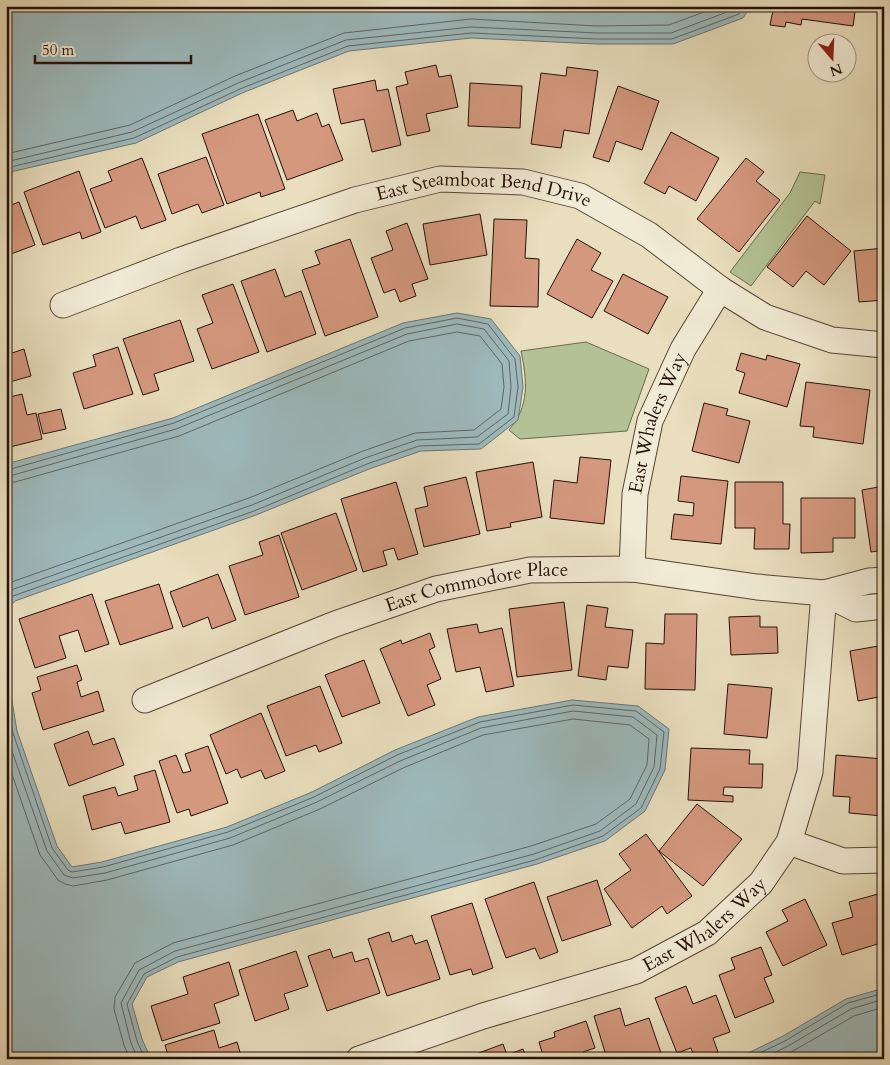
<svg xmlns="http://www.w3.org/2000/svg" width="890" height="1065" viewBox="0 0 890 1065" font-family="Cardo,serif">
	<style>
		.green { fill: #b2c294; stroke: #6c694e }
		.water { fill: #9db9bc; stroke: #6d7574 }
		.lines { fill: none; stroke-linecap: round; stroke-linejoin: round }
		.shore { stroke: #616462; stroke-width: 1 }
		.building { fill: #d4987f; stroke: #251008 }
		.minor-casing { stroke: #564435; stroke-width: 27 }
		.minor { stroke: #f1ead4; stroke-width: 25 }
		.labels { text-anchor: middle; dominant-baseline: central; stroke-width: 4.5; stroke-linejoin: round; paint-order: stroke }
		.street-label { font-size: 19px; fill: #251008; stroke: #f1ead4 }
	</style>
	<rect width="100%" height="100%" fill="#e9debd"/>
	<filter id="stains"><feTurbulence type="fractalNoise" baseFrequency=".004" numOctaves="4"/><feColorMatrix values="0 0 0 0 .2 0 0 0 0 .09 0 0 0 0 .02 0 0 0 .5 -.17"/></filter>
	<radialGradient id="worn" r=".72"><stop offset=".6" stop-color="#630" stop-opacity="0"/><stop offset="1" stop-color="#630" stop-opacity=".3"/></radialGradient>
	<path class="green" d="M800 172 825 175 820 204 815 201 751 286 730 272 790 193Z
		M586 342 649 369 627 431 520 439 509 430C530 406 527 380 521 351Z"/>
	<path class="water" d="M31 6H751L743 18 673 44H597L471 38 349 51 242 93 136 143 6 173V11Z
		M457 313 491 319 520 356 523 387 518 420 481 449 421 451 369 469 256 515 15 601 6 612V464L173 418 403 323Z
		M6 665 17 731 57 846 72 867 102 862 227 827 312 792 395 750 478 717 572 700 638 706 669 729 665 770 645 811 605 841 537 864 178 962 147 977 132 1004 142 1039 151 1059H14L6 1041Z
		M884 988V1059H736L783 1036 846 999Z"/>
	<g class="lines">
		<path class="shore" d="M6 154 130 125 235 76 344 33 471 19 597 26 669 25 720 6
			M6 162 132 132 238 83 346 40 471 27 597 33H671L735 9 737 6
			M6 168 134 138 240 89 348 46 471 33 597 39H672L739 14 745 6
			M6 469H11L174 423 405 328 457 318 488 324 515 359 518 387 514 417 479 444 419 446 367 464 254 511 13 596 6 604
			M6 475H13L176 429 407 334 457 324 484 329 509 361 511 387 508 414 477 437 417 440 365 458 252 505 11 590 6 593
			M6 482H15L179 436 409 341 457 332 480 336 502 364 504 387 501 409 474 430 415 433 363 451 249 498 6 584
			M6 696 13 733 52 848 68 870 72 872 103 867 228 832 314 797 397 755 480 722 573 705 636 711 664 732 660 769 641 808 603 836 535 860 177 957 144 974 127 1004 137 1041 145 1059
			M6 734 47 851 64 875 73 878 105 873 230 838 317 802 400 761 481 728 573 711 633 717 657 735 654 767 636 804 600 831 534 854 175 951 139 970 121 1003 131 1043 138 1059
			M6 757 40 855 58 880 65 884 73 886 107 880 233 845 320 809 403 768 483 735 573 719 630 725 649 739 647 765 630 799 596 824 531 846 173 943 135 963 115 997 114 1009 124 1045 130 1059
			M747 1059 785 1041 848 1003 884 993
			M762 1059 788 1046 851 1009 884 999
			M779 1059 854 1016 884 1007"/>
	</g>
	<path class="building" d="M788 6H817L855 12 853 26 802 19 801 25 786 22 785 27 770 25 773 10 787 12Z
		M436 65 439 77 451 75 458 107 426 114 430 131 407 136 396 87 408 84 405 72Z
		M567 67 598 71 589 134 564 130 561 148 531 144 541 73 566 76Z
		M375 80 377 91 388 89 401 145 372 152 364 119 341 124 333 89Z
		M470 83 522 86 520 128 468 126Z
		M618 86 659 101 642 150 616 141 609 162 593 157Z
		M293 110 297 121 317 113 322 127 329 124 343 160 287 180 265 120Z
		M258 114 285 189 261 197 260 192 227 204 202 134Z
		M671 132 719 158 696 201 669 186 665 194 644 183Z
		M206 157 224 205 202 213 198 204 172 214 158 174Z
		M142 158 166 220 141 229 136 216 105 228 90 189 112 181 108 171Z
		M746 158 764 172 756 181 780 200 739 252 697 219Z
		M79 171 101 232 82 239 80 232 43 245 24 192Z
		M19 202 35 245 11 254 6 241V207Z
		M480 214 487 255 430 265 423 224Z
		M807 216 851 251 824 285 806 271 793 287 767 267Z
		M494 219 527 220 525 258 539 259 538 307 490 306Z
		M407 223 428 279 412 284 416 296 400 302 395 289 384 293 371 258 393 250 386 231Z
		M350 239 378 317 325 336 302 270 320 264 315 251Z
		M577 239 601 253 591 270 613 281 592 318 547 294Z
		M884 248V300L859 302 854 251Z
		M275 269 285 297 301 291 316 334 267 352 241 281Z
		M623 274 668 297 648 334 604 311Z
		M233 284 259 352 212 369 197 329 213 323 202 295Z
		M180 320 194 361 154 374 159 390 143 395 123 339Z
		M6 332 12 353 24 349 31 376 6 383Z
		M118 347 133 394 84 409 73 373 96 366 93 355Z
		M741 353 766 360 767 355 800 364 787 407 739 393 745 373 736 370Z
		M806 382 870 390 863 444 813 437 814 427 800 426Z
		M22 394 27 415 36 413 42 439 6 448V398Z
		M704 403 728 409 726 415 750 421 739 463 692 451Z
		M61 409 66 429 43 434 38 414Z
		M580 457 611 460 604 524 550 518 554 480 577 483Z
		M533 462 542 517 510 523 511 527 487 531 476 472Z
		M681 476 728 481 721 544 671 539 674 514 693 516 694 503 678 501Z
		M466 477 480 534 424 547 415 509 428 506 424 487Z
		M396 482 418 554 398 560 394 548 383 551 387 565 363 572 341 499Z
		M735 482H783V524H790L789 549H754L755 528H735Z
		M884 486V550L871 552 862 490Z
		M801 498H855V538H833V552L801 553Z
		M336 513 357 570 302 590 281 533Z
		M279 535 299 597 245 615 229 566 263 555 259 542Z
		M218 574 236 620 212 629 208 617 183 627 170 592Z
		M159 584 173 628 120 645 105 601Z
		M92 594 109 644 85 652 78 630 59 636 66 658 35 668 19 619Z
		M564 602 572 670 517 677 509 609Z
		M587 605 608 608 605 627 633 630 628 668 608 666 606 680 578 676Z
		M665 614H697L695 690 645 689 646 643 664 644Z
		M760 616V627H777L778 653 731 655 729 617Z
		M477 624 479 633 502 628 514 686 486 692 480 667 456 672 447 629Z
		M430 633 435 647 429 650 441 679 427 685 435 705 408 716 380 649 401 640 402 644Z
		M884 645V696L858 701 850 651Z
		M364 660 380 703 342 717 325 675Z
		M77 665 82 680 77 682 81 697 98 691 104 711 43 730 32 693 41 690 37 677Z
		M728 684 772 688 767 738 724 734Z
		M320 686 342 743 319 752 316 745 286 756 267 706Z
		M261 713 285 771 265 779 261 770 241 778 237 769 226 774 210 735Z
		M88 731 93 745 114 738 124 765 69 786 54 744Z
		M208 746 228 803 191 816 189 809 177 813 159 761 176 755 183 773 191 771 185 754Z
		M691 748 750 750 749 764H763L762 788 724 787 723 795 733 796V802L688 800Z
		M836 755 884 759 883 816 849 813 850 797 833 796Z
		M155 770 170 822 125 834 121 822 92 830 83 796 115 787 118 796 138 790 134 776Z
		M697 804 742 839 703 886 659 851Z
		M646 834 692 896 667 914 662 906 632 928 604 889 631 870 619 854Z
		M597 880 611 925 562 941 547 897Z
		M534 882 558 952 540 959 535 948 506 958 485 899Z
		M878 894 884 912V942L842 955 832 923 853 917 849 902Z
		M805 899 827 945 783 966 766 932 788 921 782 910Z
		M472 903 493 968 473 975 471 969 450 975 431 916Z
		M389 932 392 942 412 935 415 944 427 940 440 979 387 996 368 939Z
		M761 947 772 975 764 978 774 1002 735 1018 719 975 735 969 731 958Z
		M330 949 333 958 352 952 355 962 368 958 380 993 327 1011 308 956Z
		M296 951 308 986 284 994 289 1009 255 1021 239 970Z
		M229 962 239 995 214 1004 220 1023 162 1041 151 1006 188 994 183 977Z
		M686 986 693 1004 716 995 730 1032 713 1038 718 1052 700 1059H695L691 1048 677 1053 655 998Z
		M620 1008 625 1026 649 1018 662 1056 654 1059H607L594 1016Z
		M586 1021 595 1048 583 1052 585 1059H544L539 1042 555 1037 554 1032Z
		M214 1030 219 1048 237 1042 242 1059H169L165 1045Z
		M503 1044 507 1055 523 1049 527 1059H478L476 1054Z"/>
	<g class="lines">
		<defs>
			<g id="minor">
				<path id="s1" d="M63 305 181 260 355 200 440 179 523 182 580 196 649 235 720 289 765 317 832 340 884 345"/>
				<path id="s2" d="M632 569 635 494 650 421 683 349 720 289"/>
				<path d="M824 593 856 609 884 606"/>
				<path id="s3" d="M145 700 335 624 436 589 530 570 632 569 757 587 824 593 869 581 884 580"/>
				<path d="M789 842 843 861 884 860"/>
				<path id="s4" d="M359 1059 483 1016 636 971 707 933 761 883 789 842 810 772 824 593"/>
			</g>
		</defs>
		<use href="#minor" class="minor-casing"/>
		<use href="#minor" class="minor"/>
	</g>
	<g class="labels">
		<g class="street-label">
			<text stroke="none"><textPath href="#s1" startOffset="442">East Steamboat Bend Drive</textPath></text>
			<text stroke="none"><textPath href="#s2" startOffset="150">East Whalers Way</textPath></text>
			<text stroke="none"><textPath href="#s3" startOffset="352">East Commodore Place</textPath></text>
			<text stroke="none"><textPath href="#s4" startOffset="374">East Whalers Way</textPath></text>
		</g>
	</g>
	<rect width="890" height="1065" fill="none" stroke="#e9debd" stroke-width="25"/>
	<rect x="8" y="8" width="875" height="1050" fill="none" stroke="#251008" stroke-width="2.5"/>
	<rect x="12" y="12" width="865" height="1040" fill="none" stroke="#251008"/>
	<g transform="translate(832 58) rotate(161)"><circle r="24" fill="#f1ead4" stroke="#9f9382"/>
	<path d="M0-4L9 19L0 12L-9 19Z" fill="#8f2418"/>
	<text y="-8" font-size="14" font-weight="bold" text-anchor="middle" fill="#251008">N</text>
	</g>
	<path d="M35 55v8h156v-8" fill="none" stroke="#251008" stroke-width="2.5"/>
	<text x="42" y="55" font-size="15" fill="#251008" stroke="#f1ead4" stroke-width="4" paint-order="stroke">50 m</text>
	<rect width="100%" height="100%" filter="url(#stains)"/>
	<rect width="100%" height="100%" fill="url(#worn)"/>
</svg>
